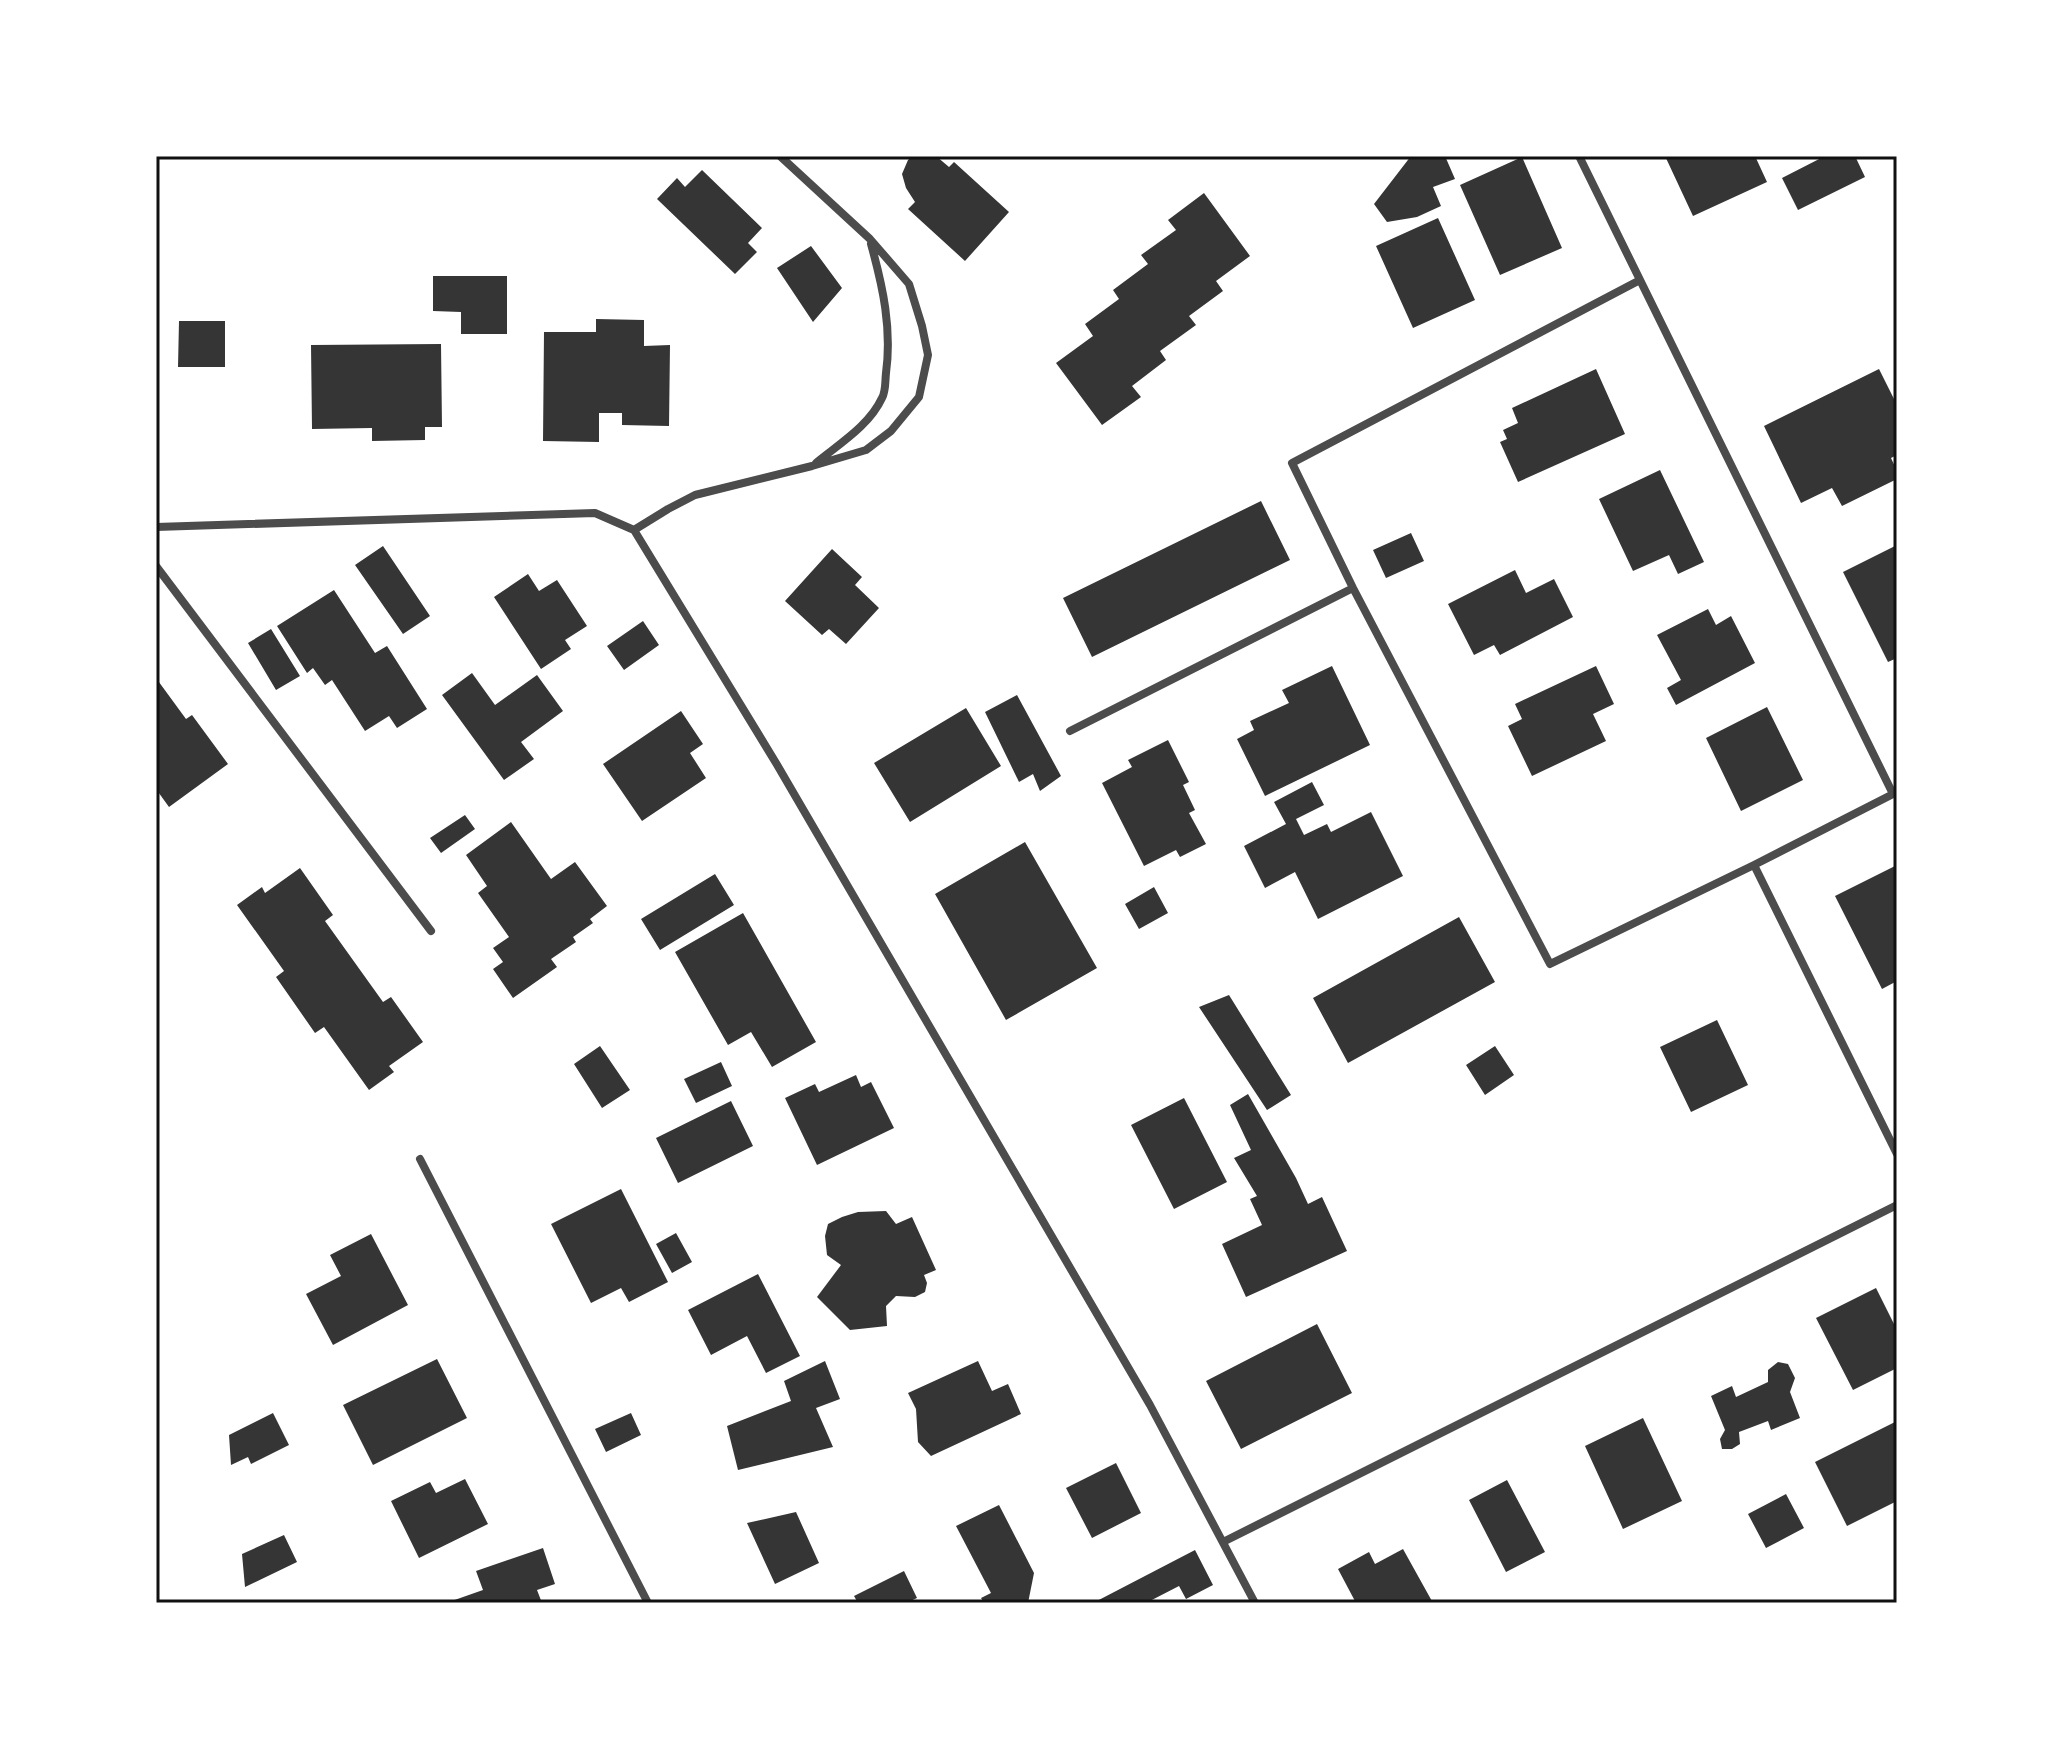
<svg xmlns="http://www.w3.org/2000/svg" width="2053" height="1759" viewBox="0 0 2053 1759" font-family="'Asap Condensed',sans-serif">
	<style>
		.building { fill: #353535 }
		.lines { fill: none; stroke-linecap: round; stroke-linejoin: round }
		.minor { stroke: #4c4c4c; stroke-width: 8 }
		.neatline { fill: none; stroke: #111; stroke-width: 3 }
	</style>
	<rect width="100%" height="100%" fill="#fff"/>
	<path class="building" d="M913 156H936L949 167 954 162 1009 212 965 261 908 209 915 202 906 188 902 174 908 160Z
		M1411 156H1445L1455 179 1433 187 1441 206 1417 217 1387 222 1374 204Z
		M1665 156H1755L1767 182 1693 216Z
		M1825 156H1855L1865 177 1798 210 1782 178Z
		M1522 157 1562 248 1500 275 1460 185Z
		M702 170 762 228 748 243 757 252 735 274 657 199 677 178 685 187Z
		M1204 193 1250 256 1216 281 1223 291 1189 316 1196 325 1160 351 1166 360 1132 386 1141 397 1102 425 1056 363 1093 336 1085 324 1119 299 1113 290 1148 264 1141 255 1176 230 1168 220Z
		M1438 218 1475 300 1413 328 1376 246Z
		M811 246 842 288 813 322 777 268Z
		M433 276H507V334H461V312L433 311Z
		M596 319 644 320V346L670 345 669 426 622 425V413H599V442L543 441 544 332H596Z
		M179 321H225V367H178Z
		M441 344 442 427H425V440L372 441V428L312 429 311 345Z
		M1596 369 1625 434 1518 482 1500 442 1507 439 1503 430 1518 423 1512 408Z
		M1879 369 1897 405V455L1891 458 1897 471V479L1842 506 1832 488 1801 503 1764 426Z
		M1660 470 1704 562 1678 574 1669 555 1633 571 1599 499Z
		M1261 501 1290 560 1092 657 1063 598Z
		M1411 533 1424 561 1386 578 1373 550Z
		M1897 545V658L1888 662 1843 572Z
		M383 546 430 616 403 634 355 565Z
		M832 549 862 577 855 585 879 608 846 644 829 629 822 635 785 601Z
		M1515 570 1526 593 1554 579 1573 617 1500 655 1494 645 1474 655 1448 604Z
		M528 574 539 591 557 580 587 626 565 640 571 649 541 669 494 597Z
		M334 590 375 653 387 646 427 709 397 728 389 716 365 731 332 680 325 685 313 668 307 673 277 626Z
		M1708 609 1716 625 1731 616 1755 663 1676 705 1667 688 1681 680 1657 635Z
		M643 621 659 645 624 670 607 646Z
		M271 629 300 676 276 690 248 643Z
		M1332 666 1370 745 1265 796 1237 739 1254 730 1250 721 1289 703 1282 690Z
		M1596 666 1614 704 1593 714 1606 741 1532 776 1508 726 1522 719 1515 704Z
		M472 673 495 705 537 675 563 711 521 742 534 759 504 780 442 695Z
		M156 678 186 719 192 715 228 764 169 807 156 789Z
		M1017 695 1061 776 1040 791 1033 774 1019 782 985 712Z
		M1767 707 1803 780 1741 811 1706 738Z
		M966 708 1001 766 910 822 874 763Z
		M681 711 703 744 690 753 706 778 642 821 603 764Z
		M1168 740 1189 782 1183 785 1195 810 1189 813 1206 844 1180 857 1176 850 1144 866 1102 783 1132 767 1128 760Z
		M1312 782 1324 805 1296 819 1304 835 1327 824 1331 832 1371 812 1403 876 1318 919 1295 872 1265 888 1244 846 1286 824 1274 802Z
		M465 815 475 829 441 853 430 838Z
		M511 822 551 879 575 862 607 906 590 919 593 923 573 937 576 942 551 959 557 967 513 998 493 969 503 962 493 948 509 937 478 893 487 886 466 855Z
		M1025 842 1097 968 1006 1020 935 894Z
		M1897 865V981L1882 989 1835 896Z
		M300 868 333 915 325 921 383 1002 391 997 423 1042 389 1066 394 1072 369 1090 324 1027 315 1033 276 977 284 971 237 905 262 887 265 893Z
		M715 874 734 905 660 950 641 919Z
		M1154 887 1168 913 1139 929 1125 904Z
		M743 913 816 1042 772 1067 751 1032 728 1045 675 952Z
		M1459 917 1495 982 1348 1063 1313 998Z
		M1229 995 1291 1095 1267 1110 1199 1007Z
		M1717 1020 1748 1085 1691 1112 1660 1047Z
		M600 1046 630 1090 602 1108 574 1064Z
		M1495 1046 1514 1075 1485 1095 1466 1065Z
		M721 1062 732 1086 696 1103 684 1079Z
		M856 1075 861 1087 871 1082 894 1128 817 1165 785 1098 815 1084 819 1092Z
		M1248 1094 1296 1178 1308 1204 1322 1197 1347 1251 1246 1297 1222 1244 1262 1225 1250 1199 1257 1196 1234 1158 1251 1150 1230 1105Z
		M1184 1098 1227 1182 1174 1209 1131 1125Z
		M731 1101 753 1146 678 1183 656 1138Z
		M621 1189 668 1282 629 1302 621 1288 591 1303 551 1224Z
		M886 1211 896 1224 912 1217 936 1270 924 1275 927 1283 925 1292 915 1297 896 1296 886 1306 887 1326 850 1330 817 1297 841 1265 827 1255 825 1236 828 1224 842 1217 858 1212Z
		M676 1233 692 1262 672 1273 656 1244Z
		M371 1234 408 1305 333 1345 306 1294 341 1276 330 1255Z
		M758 1274 800 1356 766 1373 747 1336 711 1355 688 1310Z
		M1876 1288 1897 1330V1368L1853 1390 1816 1318Z
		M1317 1324 1352 1393 1241 1449 1206 1381Z
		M437 1359 467 1418 373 1465 343 1405Z
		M825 1361 840 1399 816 1408 833 1447 738 1470 727 1426 791 1401 784 1381Z
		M978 1361 992 1391 1008 1384 1021 1414 931 1456 918 1442 916 1409 908 1393Z
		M1778 1362 1788 1364 1795 1378 1790 1392 1800 1418 1771 1430 1768 1421 1739 1432 1740 1444 1732 1449H1722L1720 1439 1725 1430 1711 1396 1732 1386 1736 1397 1768 1382V1370Z
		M273 1413 289 1445 251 1464 248 1457 231 1465 229 1435Z
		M631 1413 641 1435 606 1452 595 1429Z
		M1643 1418 1682 1501 1623 1529 1585 1446Z
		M1895 1422 1897 1427V1501L1847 1526 1815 1462Z
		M1116 1463 1141 1513 1092 1538 1066 1488Z
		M465 1479 488 1524 419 1558 391 1501 430 1482 436 1493Z
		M1507 1480 1545 1552 1506 1572 1469 1500Z
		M1786 1494 1804 1528 1766 1548 1748 1514Z
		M999 1505 1034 1573 1028 1603H984L981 1598 991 1593 956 1526Z
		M796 1512 819 1563 775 1584 747 1523Z
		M284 1535 297 1562 245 1587 242 1554Z
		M543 1548 555 1584 537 1590 542 1603H446L483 1590 476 1571Z
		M1403 1549 1433 1603H1356L1338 1569 1369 1552 1375 1564Z
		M1195 1550 1213 1585 1186 1599 1179 1586 1146 1603H1093Z
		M904 1571 917 1598 906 1603H858L854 1596Z"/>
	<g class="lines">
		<path class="minor" d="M1579 156 1893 794
			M1640 280 1292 463 1353 588 1550 964 1754 865 1897 792
			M816 463C839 444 869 426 882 398 886 391 885 381 886 373 892 329 883 287 871 244
			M156 527 595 513 634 530 776 763 1150 1405 1255 1603
			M634 530 668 509 695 495 812 466 866 450 891 431 919 397 928 355 922 326 909 284 870 239 780 156
			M156 566 431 931
			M1070 731 1353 588
			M1754 865 1897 1154
			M420 1159 648 1603
			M1223 1542 1897 1205"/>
	</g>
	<rect width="2053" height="1759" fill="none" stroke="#ffffff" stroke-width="316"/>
	<rect x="158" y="158" width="1737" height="1443" class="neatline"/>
</svg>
